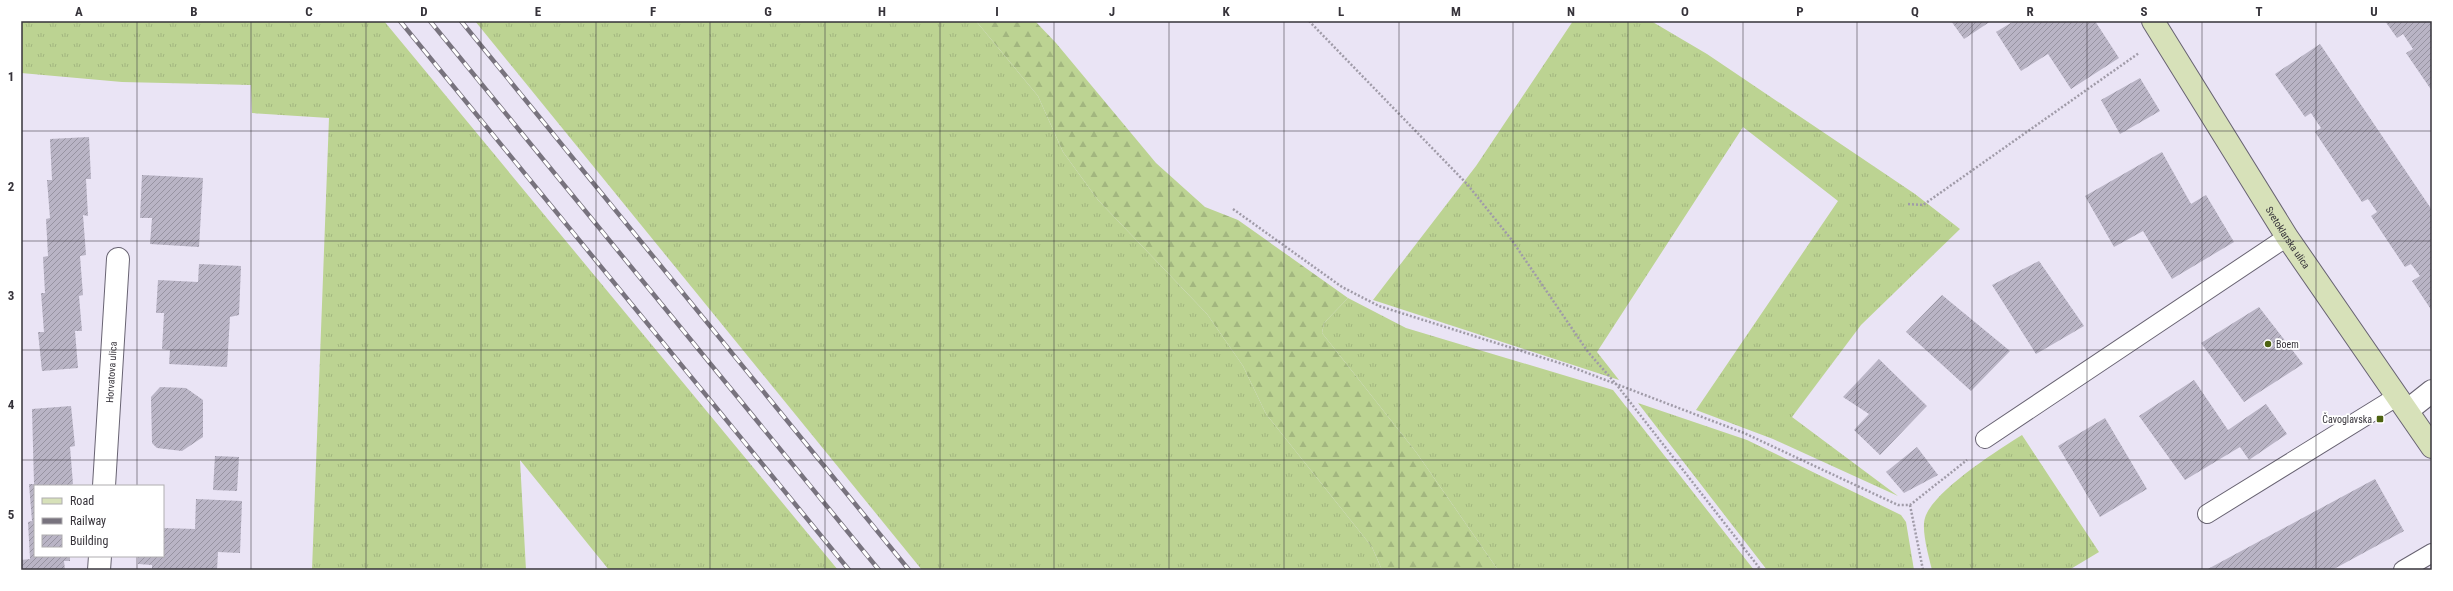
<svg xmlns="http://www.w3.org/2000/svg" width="2453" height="591" viewBox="0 0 2453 591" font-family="'Roboto Condensed',sans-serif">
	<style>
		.grass { fill: url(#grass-tufts) }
		.forest { fill: url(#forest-firs) }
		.building { fill: url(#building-hatch) }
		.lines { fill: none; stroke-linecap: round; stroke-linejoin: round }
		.lane-casing { stroke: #686372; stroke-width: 20 }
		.street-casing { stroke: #686372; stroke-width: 24 }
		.secondary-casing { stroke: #686372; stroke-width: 24 }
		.path { stroke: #a09ba8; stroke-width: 2.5; stroke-dasharray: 2 2; stroke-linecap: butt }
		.lane { stroke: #fff; stroke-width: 18 }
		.street { stroke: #fff; stroke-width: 22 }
		.secondary { stroke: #d7e1b9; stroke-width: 22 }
		.rail-casing { stroke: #78737e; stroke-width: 4.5 }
		.rail { stroke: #fff; stroke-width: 3; stroke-dasharray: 9; stroke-linecap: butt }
		.grid { fill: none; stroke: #36333a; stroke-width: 1; stroke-opacity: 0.55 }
		.poi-dot { fill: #4d6310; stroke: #fff; stroke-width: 1.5 }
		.labels { text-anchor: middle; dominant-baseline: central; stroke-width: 3.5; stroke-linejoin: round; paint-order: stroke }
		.street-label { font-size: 10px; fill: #36333a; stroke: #fff }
		.poi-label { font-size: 10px; fill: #36333a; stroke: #fff; text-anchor: start }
		.neatline { fill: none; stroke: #36333a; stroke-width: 1.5 }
		.grid-label { font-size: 13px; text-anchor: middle; font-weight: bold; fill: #36333a }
	</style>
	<defs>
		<pattern id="grass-tufts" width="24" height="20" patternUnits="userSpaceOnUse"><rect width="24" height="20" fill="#bcd392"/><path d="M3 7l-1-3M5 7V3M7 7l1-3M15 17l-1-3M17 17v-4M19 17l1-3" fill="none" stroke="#a2b67f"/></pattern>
		<pattern id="forest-firs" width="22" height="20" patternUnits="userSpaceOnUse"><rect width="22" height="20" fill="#bcd392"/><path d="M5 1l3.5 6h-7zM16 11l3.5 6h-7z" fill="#a2b67f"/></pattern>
		<pattern id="building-hatch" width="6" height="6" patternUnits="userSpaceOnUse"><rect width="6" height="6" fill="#b9b4c5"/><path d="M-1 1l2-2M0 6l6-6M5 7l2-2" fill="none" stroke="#9793a1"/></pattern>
	</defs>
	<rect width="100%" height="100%" fill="#eae4f5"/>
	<path class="grass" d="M21 21H384L838 570H609L520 460 526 570H312L329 118 252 113 251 85 122 82 21 73Z
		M475 21H976L1038 96 1063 152 1098 200 1207 314 1243 366 1266 414 1372 547 1382 570H922Z
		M1573 21H1651L1707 54 1915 194 1960 229 1861 325 1792 417 1898 496 1773 439 1696 410 1838 201 1743 127 1597 352 1619 380 1373 300 1476 166Z
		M1348 298 1406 328 1613 390 1754 570H1498L1416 452 1322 333 1324 323Z
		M1638 403 1747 440 1901 515 1906 522 1914 570H1767Z
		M2022 435 2099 552 2069 570H1932C1929 557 1921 530 1925 518 1932 492 1998 450 2022 435Z"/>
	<path class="forest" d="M976 21H1035L1056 43 1156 163 1205 207 1238 220 1348 298 1324 323 1322 333 1416 452 1498 570H1382L1372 547 1266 414 1243 366 1207 314 1098 200 1063 152 1038 96Z"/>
	<path class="building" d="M1951 21H1991L1964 39Z
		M2014 21H2095L2119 58 2071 89 2048 54 2021 71 1996 32Z
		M2385 21H2432V91L2406 53 2413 49 2403 34 2397 38Z
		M2320 44 2432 210V311L2412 281 2420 276 2411 264 2405 267 2371 216 2377 212 2368 199 2362 202 2315 132 2321 128 2311 113 2305 117 2275 74Z
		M2140 78 2160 111 2120 134 2101 100Z
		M89 137 91 179H86L88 216 83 215 86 255 80 256 83 295 79 296 82 331H75L78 368 42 371 38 332H44L41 293H45L43 257 48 256 46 219 50 218 47 180H52L50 139Z
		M2162 152 2191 204 2206 195 2234 242 2172 279 2143 231 2114 247 2085 196Z
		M142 175 203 178 199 247 150 244 152 218H140Z
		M2039 261 2084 326 2036 354 1992 285Z
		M199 264 241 266 239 315 230 317 227 367 169 364 170 350 162 349 164 313H156L158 280 198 282Z
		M1942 295 2010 351 1971 391 1906 332Z
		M2259 307 2303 364 2244 402 2201 343Z
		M1879 359 1927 406 1880 455 1854 430 1869 414 1843 397Z
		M2194 380 2228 430 2266 404 2287 434 2249 460 2240 447 2185 480 2139 416Z
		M160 387 186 388 203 400V437L182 451 157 448 152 443 151 397Z
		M71 406 75 446 70 447 73 484 69 486H35V556H70V561H64L65 570H22L21 560 30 559 28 522 32 521 29 484H34L32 409Z
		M2105 418 2147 489 2100 517 2058 446Z
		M1917 447 1938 475 1904 493 1886 472Z
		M215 456 239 457 237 491 213 490Z
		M2375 479 2404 531 2332 570H2206Z
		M196 499 242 501 240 553 218 552 217 570H152V565L138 564V556H163V528L195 529Z"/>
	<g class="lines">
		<defs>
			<path id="lane" d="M1985 439 2287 237
				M2207 514 2398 396
				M2403 570 2432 553"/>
			<g id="street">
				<path d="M2408 410 2432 391"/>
				<path id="s1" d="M104 486 118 259"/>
				<path d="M99 570 100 556"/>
			</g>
			<g id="secondary">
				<path id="s2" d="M2153 21 2287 237 2432 447"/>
			</g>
		</defs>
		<use href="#lane" class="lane-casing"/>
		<use href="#street" class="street-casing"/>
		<use href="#secondary" class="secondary-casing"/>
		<path class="path" d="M1309 21 1467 184 1511 239 1588 352 1616 384 1761 570
			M1908 204 1923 205 2139 53
			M1233 209 1342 287 1379 306 1569 366 1616 384 1744 433 1898 505H1910L1967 460
			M1910 505 1923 570"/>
		<use href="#lane" class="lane"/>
		<use href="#street" class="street"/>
		<use href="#secondary" class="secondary"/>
		<defs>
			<path id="rail" d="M400 21 849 570
				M430 21 879 570
				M461 21 909 570"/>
		</defs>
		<use href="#rail" class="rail-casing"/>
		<use href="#rail" class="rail"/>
	</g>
	<path class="grid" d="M137 21V486M251 21V570M366 21V570M481 21V570M596 21V570M710 21V570M825 21V570M940 21V570M1054 21V570M1169 21V570M1284 21V570M1399 21V570M1513 21V570M1628 21V570M1743 21V570M1857 21V570M1972 21V570M2087 21V570M2202 21V570M2316 21V570M21 131H2432M21 241H2432M21 350H2432M21 460H2432M137 556V570"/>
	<g class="poi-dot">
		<circle cx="2268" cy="344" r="4"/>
		<rect x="2376" y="415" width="8" height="8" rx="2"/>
	</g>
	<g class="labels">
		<g class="street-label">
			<text stroke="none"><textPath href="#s2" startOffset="255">Svetoklarska ulica</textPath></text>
			<text stroke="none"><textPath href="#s1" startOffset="114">Horvatova ulica</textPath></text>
		</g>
		<g class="poi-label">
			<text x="2276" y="344">Boem</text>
			<text x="2372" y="419" text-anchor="end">Čavoglavska</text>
		</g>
	</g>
	<rect width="2453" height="591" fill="none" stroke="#ffffff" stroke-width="44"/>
	<rect x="34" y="485" width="130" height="72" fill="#ffffff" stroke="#afadb0"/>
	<rect x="42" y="498" width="20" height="6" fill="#d7e1b9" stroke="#afadb0"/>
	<text x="70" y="505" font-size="12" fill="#36333a">Road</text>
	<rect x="42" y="518" width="20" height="6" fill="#78737e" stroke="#afadb0"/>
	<text x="70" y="525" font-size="12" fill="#36333a">Railway</text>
	<rect x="42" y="535" width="20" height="12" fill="url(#building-hatch)" stroke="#afadb0"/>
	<text x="70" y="545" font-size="12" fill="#36333a">Building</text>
	<rect x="22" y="22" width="2409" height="547" class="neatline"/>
	<g class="grid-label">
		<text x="79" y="16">A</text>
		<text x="194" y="16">B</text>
		<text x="309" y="16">C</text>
		<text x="424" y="16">D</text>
		<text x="538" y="16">E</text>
		<text x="653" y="16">F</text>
		<text x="768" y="16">G</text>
		<text x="882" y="16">H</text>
		<text x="997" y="16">I</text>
		<text x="1112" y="16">J</text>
		<text x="1226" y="16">K</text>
		<text x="1341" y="16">L</text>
		<text x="1456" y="16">M</text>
		<text x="1571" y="16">N</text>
		<text x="1685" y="16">O</text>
		<text x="1800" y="16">P</text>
		<text x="1915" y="16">Q</text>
		<text x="2030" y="16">R</text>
		<text x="2144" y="16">S</text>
		<text x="2259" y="16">T</text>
		<text x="2374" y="16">U</text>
		<text x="11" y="81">1</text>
		<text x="11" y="191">2</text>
		<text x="11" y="300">3</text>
		<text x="11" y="409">4</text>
		<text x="11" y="519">5</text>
	</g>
</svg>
